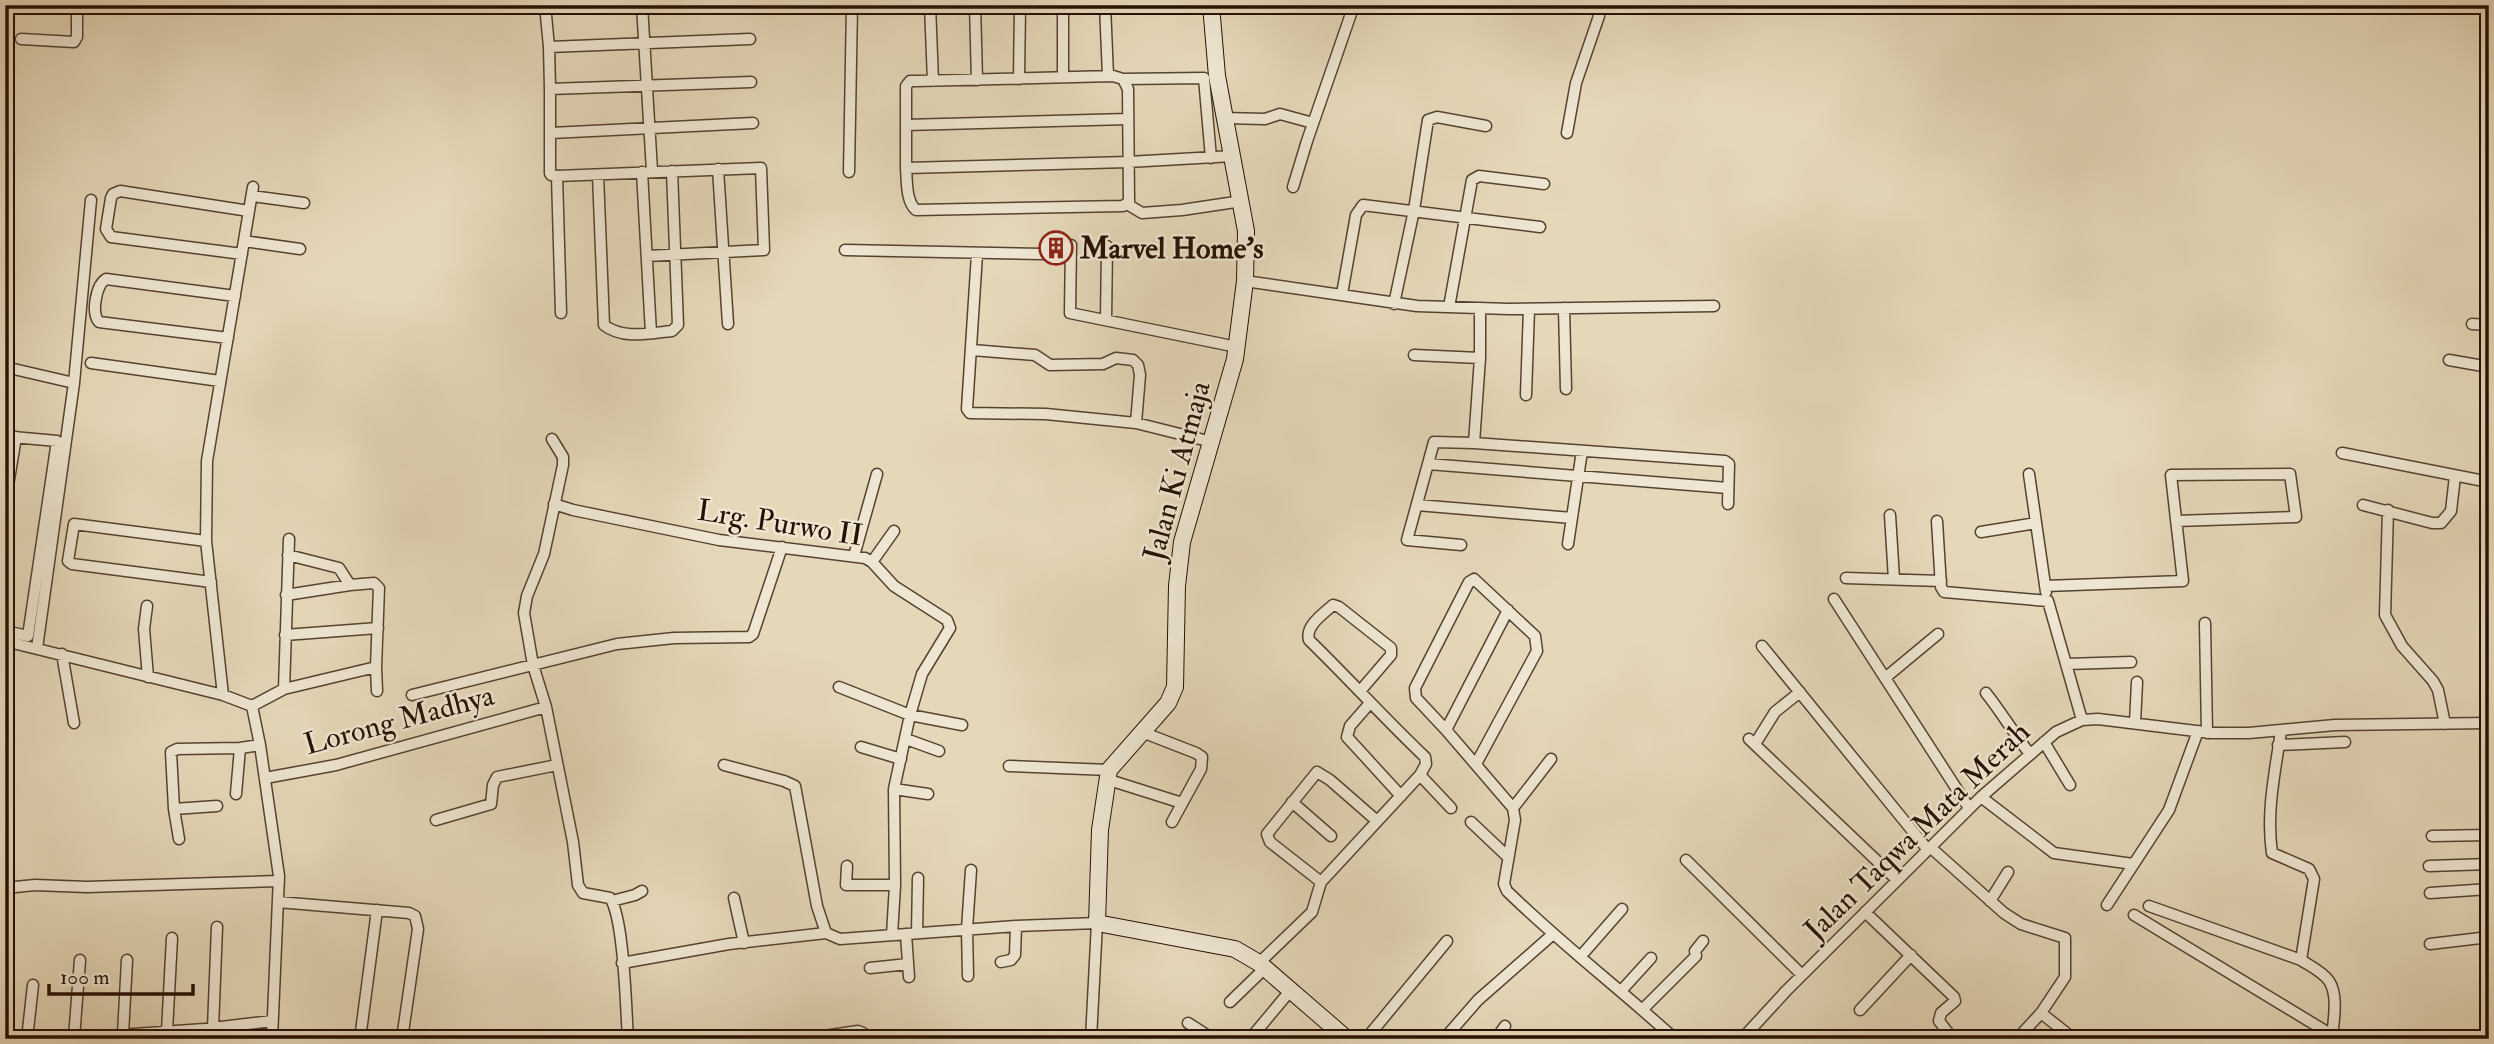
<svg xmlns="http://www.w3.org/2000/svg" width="2494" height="1044" viewBox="0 0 2494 1044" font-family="'IM FELL Double Pica',serif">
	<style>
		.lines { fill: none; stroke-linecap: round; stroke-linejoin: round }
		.street-casing { stroke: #564231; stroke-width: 13 }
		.secondary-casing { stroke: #261004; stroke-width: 18 }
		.street { stroke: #eee6d2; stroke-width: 10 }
		.secondary { stroke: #eee6d2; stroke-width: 16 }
		.labels { text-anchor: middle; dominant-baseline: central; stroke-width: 5; stroke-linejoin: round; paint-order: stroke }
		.poi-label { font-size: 30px; font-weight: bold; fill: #261004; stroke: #eee6d2; text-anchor: start }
		.street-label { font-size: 30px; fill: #261004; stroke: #eee6d2 }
	</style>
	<rect width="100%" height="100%" fill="#e5d8b9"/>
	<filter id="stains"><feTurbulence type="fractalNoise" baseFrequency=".00286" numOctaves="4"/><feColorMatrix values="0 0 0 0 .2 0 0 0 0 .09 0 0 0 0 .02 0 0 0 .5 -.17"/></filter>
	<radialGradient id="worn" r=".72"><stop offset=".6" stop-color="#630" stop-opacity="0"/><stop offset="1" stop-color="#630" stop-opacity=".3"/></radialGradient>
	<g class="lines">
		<defs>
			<path id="street" d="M545 5 549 47
				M642 5 652 171
				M930 5 933 81
				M975 5 977 80
				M1063 5V77
				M1105 5 1108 76
				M21 39 74 42 77 37V5
				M1019 79 1020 5
				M1123 79 1204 78 1211 158
				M550 89 549 47 750 39
				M1224 118 1265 119 1280 114 1313 123
				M906 125 1128 119
				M551 133 753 123
				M1567 133 1576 83 1599 16 1595 5
				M906 168C907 181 906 202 916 210L1123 206 1129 202 1128 89 1123 79 1113 76 916 81H910L906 86V168L1128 162 1233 156
				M718 169 728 324
				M642 172 651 333
				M849 172 852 5
				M598 175 604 325C623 340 650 333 672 331L678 325 672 171
				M557 176 551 175 550 173V89L751 82
				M1293 187 1307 141 1354 5
				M252 196 304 203
				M1127 204 1142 213 1182 210 1242 201
				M244 241 300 249
				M1071 245 1070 313 1237 347
				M845 250 1042 254
				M242 254 111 237 106 229 111 198 113 194 120 191 249 211
				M977 254 967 409 970 413 1046 414 1136 423 1212 442
				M1245 281 1417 306 1509 309 1714 306
				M1342 294 1356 215 1363 205 1540 227
				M1394 304 1414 210 1428 120 1437 117 1486 126
				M1449 307 1472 180 1479 176 1544 184
				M1564 308 1566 389
				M561 313 557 176 761 168 764 250 647 256
				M1106 320 1107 246
				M2472 324 2489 325
				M228 338 99 322C91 313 96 285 106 279L235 296
				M972 350 1035 355 1050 365 1103 364 1116 358 1133 360 1138 365 1140 375 1136 423
				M1414 355 1480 358V309
				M2449 360 2489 367
				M91 363 220 381
				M5 367 74 383
				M1526 395 1529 309
				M5 436 16 437 5 504
				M552 439 563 457V465L544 554 527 596 524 613 533 665 546 707 573 842 578 885 583 893 610 898C624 918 626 1010 628 1039
				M1474 443 1725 461 1729 464 1728 504
				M2342 453 2489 482
				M1428 464 1728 488
				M2029 474 2046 592
				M554 504 573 510 719 540 865 558 872 562 894 586 947 620 950 628 922 674 910 715 894 789 895 885 892 935
				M1417 505 1572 518
				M2363 505 2432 523H2441L2451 511 2455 476
				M2388 510 2385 615 2402 646 2433 681 2438 690 2445 724
				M1890 515 1894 579
				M1937 521 1941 587 1944 592 2048 601 2082 720
				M1981 532 2036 523
				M206 541 74 524 68 561 72 564 211 582
				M1568 544 1582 451
				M1461 545 1407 540 1434 442 1474 443 1480 358
				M854 556 877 474
				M872 562 894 531
				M1846 578 1941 581
				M2045 586 2183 581 2171 475 2290 474 2296 517 2176 521
				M286 595 350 585
				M1834 599 1969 808
				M147 606 144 629 148 677
				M2205 623 2207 733
				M5 631 28 636 57 441 13 437
				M285 635 378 628
				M5 641 223 695 252 706 260 745 279 876 272 1039
				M1762 646 1928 850
				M37 648 74 383 91 200
				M62 654 74 723
				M2066 664 2131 662
				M376 667 377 691
				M1885 678 1938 634
				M839 687 910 715 962 725
				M284 689 376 667 379 588 374 583 350 585 339 568 288 555
				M1986 693C2002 713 2014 734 2030 754
				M223 695 206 541 207 461 253 187
				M412 695 617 644 674 638 749 637 753 634 782 547
				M1370 703 1350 726 1347 737 1401 796
				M252 706 284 689 289 539
				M2135 723 2137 682
				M1446 730 1508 610
				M2281 731C2275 772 2266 812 2272 853L2309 869 2314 879 2301 960
				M1142 732 1196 753 1202 757 1201 769 1172 822
				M906 739 939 751
				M1749 739 1897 880
				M2044 742 2070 785
				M1755 744 1775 712 1800 692
				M2278 745 2345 742
				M861 747 901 759
				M1476 764 1537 651 1535 636 1474 579 1469 582 1415 688 1416 698 1446 730 1513 808 1515 820 1504 884 1507 891C1560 943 1619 988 1675 1039
				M724 765 784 781 795 786 817 906 826 933
				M1009 766 1109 770
				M1420 775 1451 808
				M265 778 336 765 546 707
				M1106 779 1182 803
				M894 789 928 794
				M236 794 240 748
				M1981 797 2054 853 2133 864
				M1292 802 1331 836
				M1513 808 1551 759
				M174 809 217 806
				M436 820 491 804 493 785 497 777 557 765
				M1471 822 1508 857
				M2432 836 2489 835
				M179 839 174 809 171 752 177 749 240 748 260 745
				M1930 847 2004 913 2021 924 2065 938V977L2041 1013 2017 1039
				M1686 860 1802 975
				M847 866 846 885H895
				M2429 866 2489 864
				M1321 882 1270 842 1267 834 1317 772 1330 780 1377 821
				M5 888 35 885 87 887 279 881
				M2430 893 2489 889
				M734 898 744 943
				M612 901 635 895 642 891
				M1990 901 2008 872
				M278 902 409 913 415 916 418 929 402 1039
				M2107 905 2169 810 2198 731
				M2149 906 2301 960C2310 966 2323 972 2329 981 2339 996 2333 1022 2332 1039
				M1865 912 1954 997 1955 1001 1941 1013 1939 1021 1953 1039
				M2134 915 2332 1035
				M826 933 840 939 1016 926 1097 923 1091 1039
				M917 933 918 878
				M906 934 909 977
				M2430 944 2489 937
				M1580 957 1622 909
				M1001 962 1011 960 1015 955 1016 926
				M622 963 729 944 826 933
				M1259 963 1312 912 1321 882 1420 775 1426 764 1425 757C1385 719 1349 679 1309 640 1305 626 1323 614 1333 605L1339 607 1391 648V655L1361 690
				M870 968 908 964
				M968 976 967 929 971 870
				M1621 991 1651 958
				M1230 1002 1264 969
				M1642 1010 1696 956 1695 951 1703 941
				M1860 1010 1911 955
				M2041 1013 2074 1039
				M1188 1023 1213 1039
				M213 1028 217 927
				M167 1031 172 938
				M123 1034 127 960
				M824 1036 858 1031 863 1033 866 1039
				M74 1038 80 960
				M27 1039 33 985
				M64 1039 204 1029 272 1021
				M360 1039 377 910
				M1250 1039 1290 991
				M1366 1039 1447 941
				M1444 1039 1478 1000 1552 935
				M1496 1039 1505 1026
				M1742 1039 1786 991 1981 797 2056 732 2082 720 2098 719 2212 733H2249L2335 725 2489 723"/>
			<path id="secondary" d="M1211 5 1217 76 1246 231 1245 281 1235 359 1182 542 1177 586 1175 687 1168 703 1109 770 1100 830 1097 923 1235 949 1259 963 1347 1039"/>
		</defs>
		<use href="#street" class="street-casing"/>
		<use href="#secondary" class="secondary-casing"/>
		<use href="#street" class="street"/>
		<use href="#secondary" class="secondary"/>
	</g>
	<defs>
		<symbol id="building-ring" viewBox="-11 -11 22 22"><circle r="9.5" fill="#eee6d2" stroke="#8f2418" stroke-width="1.5"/><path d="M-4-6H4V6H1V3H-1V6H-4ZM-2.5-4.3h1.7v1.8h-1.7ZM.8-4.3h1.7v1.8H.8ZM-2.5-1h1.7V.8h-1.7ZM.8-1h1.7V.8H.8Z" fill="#8f2418"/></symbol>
	</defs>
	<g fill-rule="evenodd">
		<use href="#building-ring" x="1037" y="229" width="38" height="38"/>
	</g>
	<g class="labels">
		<g class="poi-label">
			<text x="1080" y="248">Marvel Home's</text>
		</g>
		<g class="street-label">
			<text transform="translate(1177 471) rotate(-75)">Jalan Ki Atmaja</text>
			<text transform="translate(780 523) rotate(9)">Lrg. Purwo II</text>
			<text transform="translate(399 720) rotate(-15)">Lorong Madhya</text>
			<text transform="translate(1917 831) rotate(-44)">Jalan Taqwa Mata Merah</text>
		</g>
	</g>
	<rect width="2494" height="1044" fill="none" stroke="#e5d8b9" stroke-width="28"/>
	<rect x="7" y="7" width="2480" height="1030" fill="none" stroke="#261004" stroke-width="3.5"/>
	<rect x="14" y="14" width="2466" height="1016" fill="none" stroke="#261004" stroke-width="2"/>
	<path d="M49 984v10h144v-10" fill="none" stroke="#261004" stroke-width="3.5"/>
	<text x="60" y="984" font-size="21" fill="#261004" stroke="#eee6d2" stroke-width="5" paint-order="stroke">100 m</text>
	<rect width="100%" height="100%" filter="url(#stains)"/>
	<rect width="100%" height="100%" fill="url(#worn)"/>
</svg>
